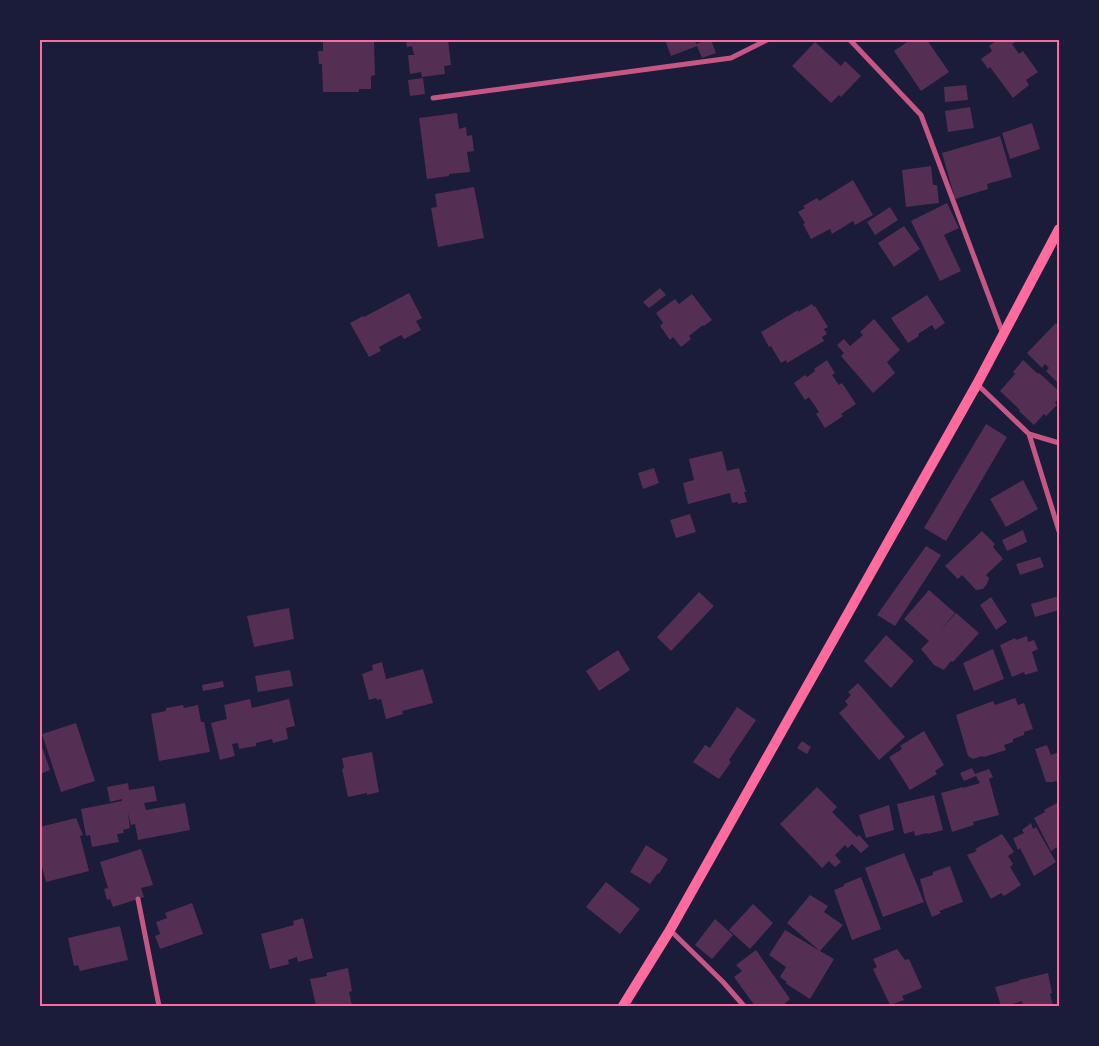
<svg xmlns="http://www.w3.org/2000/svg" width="1099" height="1046" viewBox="0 0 1099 1046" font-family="Manrope,sans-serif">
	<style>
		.building { fill: #542f53 }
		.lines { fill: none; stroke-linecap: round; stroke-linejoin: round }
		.minor { stroke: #c65784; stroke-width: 5 }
		.secondary { stroke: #ff6b9d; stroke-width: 10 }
		.neatline { fill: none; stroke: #ff6b9d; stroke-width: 2 }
	</style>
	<rect width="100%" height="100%" fill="#1b1b3a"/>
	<path class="building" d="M323 40H374L375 75 371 76V89H359V92H323L322 64H319L318 51H323Z
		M406 40H448L451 65 444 66 445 74 422 77 421 72 410 74 408 55H414L412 46 407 47Z
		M665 40H695L696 44 706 40H711L716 53 702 58 697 46 671 56Z
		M910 40H927L949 72 921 91 894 51Z
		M997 40H1014L1015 42 1012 44 1019 54 1023 51 1038 72 1026 80 1029 85 1013 98 990 67 988 69 981 59 992 51 989 46Z
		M815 42 841 66 845 61 861 76 841 97 839 95 831 103 792 66Z
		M423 78 425 94 410 96 408 80Z
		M966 85 968 100 945 102 944 87Z
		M970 107 974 128 948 132 945 111Z
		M457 113 459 129 466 127 467 136 472 135 474 151 467 152 470 172 449 174V176L427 179 419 118Z
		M1032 123 1040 149 1010 159 1002 133Z
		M1000 136 1012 177 987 184 988 189 955 199 942 153Z
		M931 166 933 185H937L939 203 906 207 902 170Z
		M853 180 873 215 855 225 853 221 832 234 830 229 811 239 803 224 805 223 798 212 805 208 803 206 817 198 819 201Z
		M474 187 484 238 438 247 431 208 437 207 435 194Z
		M947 203 959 228 944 235 961 271 940 281 911 221Z
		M890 207 898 220 875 235 867 222Z
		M904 226 920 249 894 267 878 243Z
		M660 288 666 295 649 308 643 302Z
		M409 293 422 318 416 321 421 330 404 339 401 335 379 347 381 351 369 357 350 323 363 316 364 317Z
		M692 294 712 320 704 326 703 325 689 336 691 339 681 347 673 337 670 340 660 326 663 323 656 313 675 299 679 304Z
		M927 295 945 323 935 330 932 325 918 334 919 336 908 343 891 318Z
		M812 304 814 307 815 306 828 327 824 329 827 334 822 337 824 341 787 363 786 360 781 363 771 346 769 347 761 332 798 310V312Z
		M874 319 900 350 887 362 895 373 873 393 841 356 844 353 837 345 844 339 850 346 863 335 860 332Z
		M1056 323 1059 326V384L1046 371 1049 368 1045 364 1042 368 1027 353Z
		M827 360 835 373 832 375 839 385 842 383 856 404 841 414 843 416 825 428 816 414 819 412 809 397 805 400 794 383 805 375 807 377 815 371 814 369Z
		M1023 360 1038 374 1039 373 1059 391V398L1055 403 1057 405 1046 416 1044 414 1034 425 1019 411 1020 410 1000 391 1015 374 1013 372Z
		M986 424 1007 437 946 541 924 528Z
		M722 451 727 471 739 468 746 492H744L747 502 738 504V502L732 503 730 493 688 504 683 483 694 480 689 459Z
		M654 468 659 483 643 489 638 473Z
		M1023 480 1038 509 1006 527 990 499Z
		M690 514 696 532 676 538 670 520Z
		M1023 530 1027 542 1007 551 1002 540Z
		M982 531 995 544 993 547 1003 559 986 575 989 578 987 584 983 589 976 590 962 575 958 579 945 566Z
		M926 546 941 555 895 626 877 615Z
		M1040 557 1044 567 1020 575 1016 564Z
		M929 590 955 613 939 631 956 613 979 633 953 662 951 661 944 670 934 665 921 649 929 641 904 619Z
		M699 592 714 606 671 651 657 637Z
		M1059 596V610L1035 617 1031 604Z
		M991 597 1007 622 996 630 980 605Z
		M289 608 294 639 254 647 247 616Z
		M886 635 914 661 891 688 864 661Z
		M1027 636 1028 642 1034 640 1038 649 1032 652 1038 671 1025 675 1024 672 1012 677 1000 645 1015 638 1016 640Z
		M993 649 1004 679 974 691 963 663Z
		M618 650 630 670 599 691 586 671Z
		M382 662 386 679 423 669 433 703 402 711 403 714 386 719 381 699 377 700 376 698 369 700 362 674 373 670 372 665Z
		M290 670 293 686 258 692 255 676Z
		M223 681 224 687 203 691 202 685Z
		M858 683 905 737 879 760 839 713 848 705 845 701 851 695 848 692Z
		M1015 698 1018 705 1024 703 1033 729 1024 732V735L1013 739V742L1004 745 1006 750 984 757 982 756 973 759 968 756 956 715 993 701 995 705Z
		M250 699 252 708 289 699 295 726 286 728 288 739 273 743 272 739 256 743V746L239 749 238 743 232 744 235 756 220 760 211 723 227 719 224 705Z
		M183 705 184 708 198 705 201 722H204L210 752 159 761 151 714 166 711V708Z
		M737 707 756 720 729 760 731 762 719 779 693 762 705 745 710 748Z
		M76 723 95 781 61 792 42 734Z
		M924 731 944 765 935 771 937 774 910 790 889 757 902 749 900 746Z
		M40 741 50 770 40 774Z
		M802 741 811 747 807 754 797 748Z
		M1047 745 1051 755 1059 752V780L1053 782H1046L1035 749Z
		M372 752 379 792 367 795V793L348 797 342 769 344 768 342 758Z
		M972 768 975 774 989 769 993 777 989 779 999 815 973 822 974 825 952 832 941 793 963 787V788L980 783 976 776 964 781 960 773Z
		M128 783 129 790 154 786 157 801 144 803 146 810 185 803 190 830 138 840 135 824 131 825 128 813 130 828 123 830 124 833 117 834 119 842 92 847 90 835 86 836 81 809 122 801V799L110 802 107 787Z
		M817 787 837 807 832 812 857 837 859 835 869 846 861 853 852 844 848 848 845 845 835 855 841 862 835 867 829 861 822 868 780 824Z
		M934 795 943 830 928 834 927 833 915 836 914 831 904 834 897 804Z
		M1059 802V846L1051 851 1034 818 1045 812 1044 810Z
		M889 805 894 830 866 838 859 815Z
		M76 818 83 835 80 836 89 871 46 882 42 867 40 868V827Z
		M1031 823 1033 829 1036 827 1056 862 1034 876 1020 848 1018 850 1013 838 1024 833 1022 830Z
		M1002 834 1014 852 1008 856 1013 864 1010 867 1021 885 1004 896 1001 893 991 899 967 855 977 851 975 849Z
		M646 845 668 859 659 874 658 873 650 884 630 872Z
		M141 849 153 885 141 888 144 897 113 907 110 899 107 900 104 889 108 888 100 862Z
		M904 853 924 902 883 917 865 868Z
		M950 866 963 902 939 911 941 913 932 917 925 899 920 879 933 875V872Z
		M861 877 881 929 852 940 834 890 844 886V884Z
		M606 882 640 909 620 934 586 907Z
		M810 895 828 906 824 912 843 925 820 951 834 959 810 999 785 983 787 982 780 977 786 967 769 955 785 930 820 951 787 923Z
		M192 903 203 934 160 949 155 936 160 934 156 922 167 918 165 913Z
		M753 904 773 923 750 949 729 930Z
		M303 918 313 958 298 962 297 957 288 960 289 964 270 969 261 934 294 925 293 921Z
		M715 919 733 935 712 959 695 945Z
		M120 926 128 960 80 971 78 965 74 966 68 938Z
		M897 949 905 960 909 959 922 988 902 996 904 1000 890 1005 873 969 877 967 873 959Z
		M756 950 790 999 782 1006H755L734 977 742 971 736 965Z
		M348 968 352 991 349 992 352 1006H316L310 979 327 976 326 973Z
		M1048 973 1052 993 1050 994 1053 1006H1023L1022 1001 1007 1006H1001L995 987 1019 981V980Z"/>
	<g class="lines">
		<path class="minor" d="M850 40 921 115 1003 334
			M433 98 731 58 767 40
			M977 384 1029 434 1059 443
			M1029 434 1059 531
			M138 899 159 1006
			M670 930 723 982 744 1006"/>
		<path class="secondary" d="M623 1006 670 930 977 384 1059 229"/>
	</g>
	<rect width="1099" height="1046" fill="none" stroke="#1b1b3a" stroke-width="82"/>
	<rect x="41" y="41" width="1017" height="964" class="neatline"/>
</svg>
